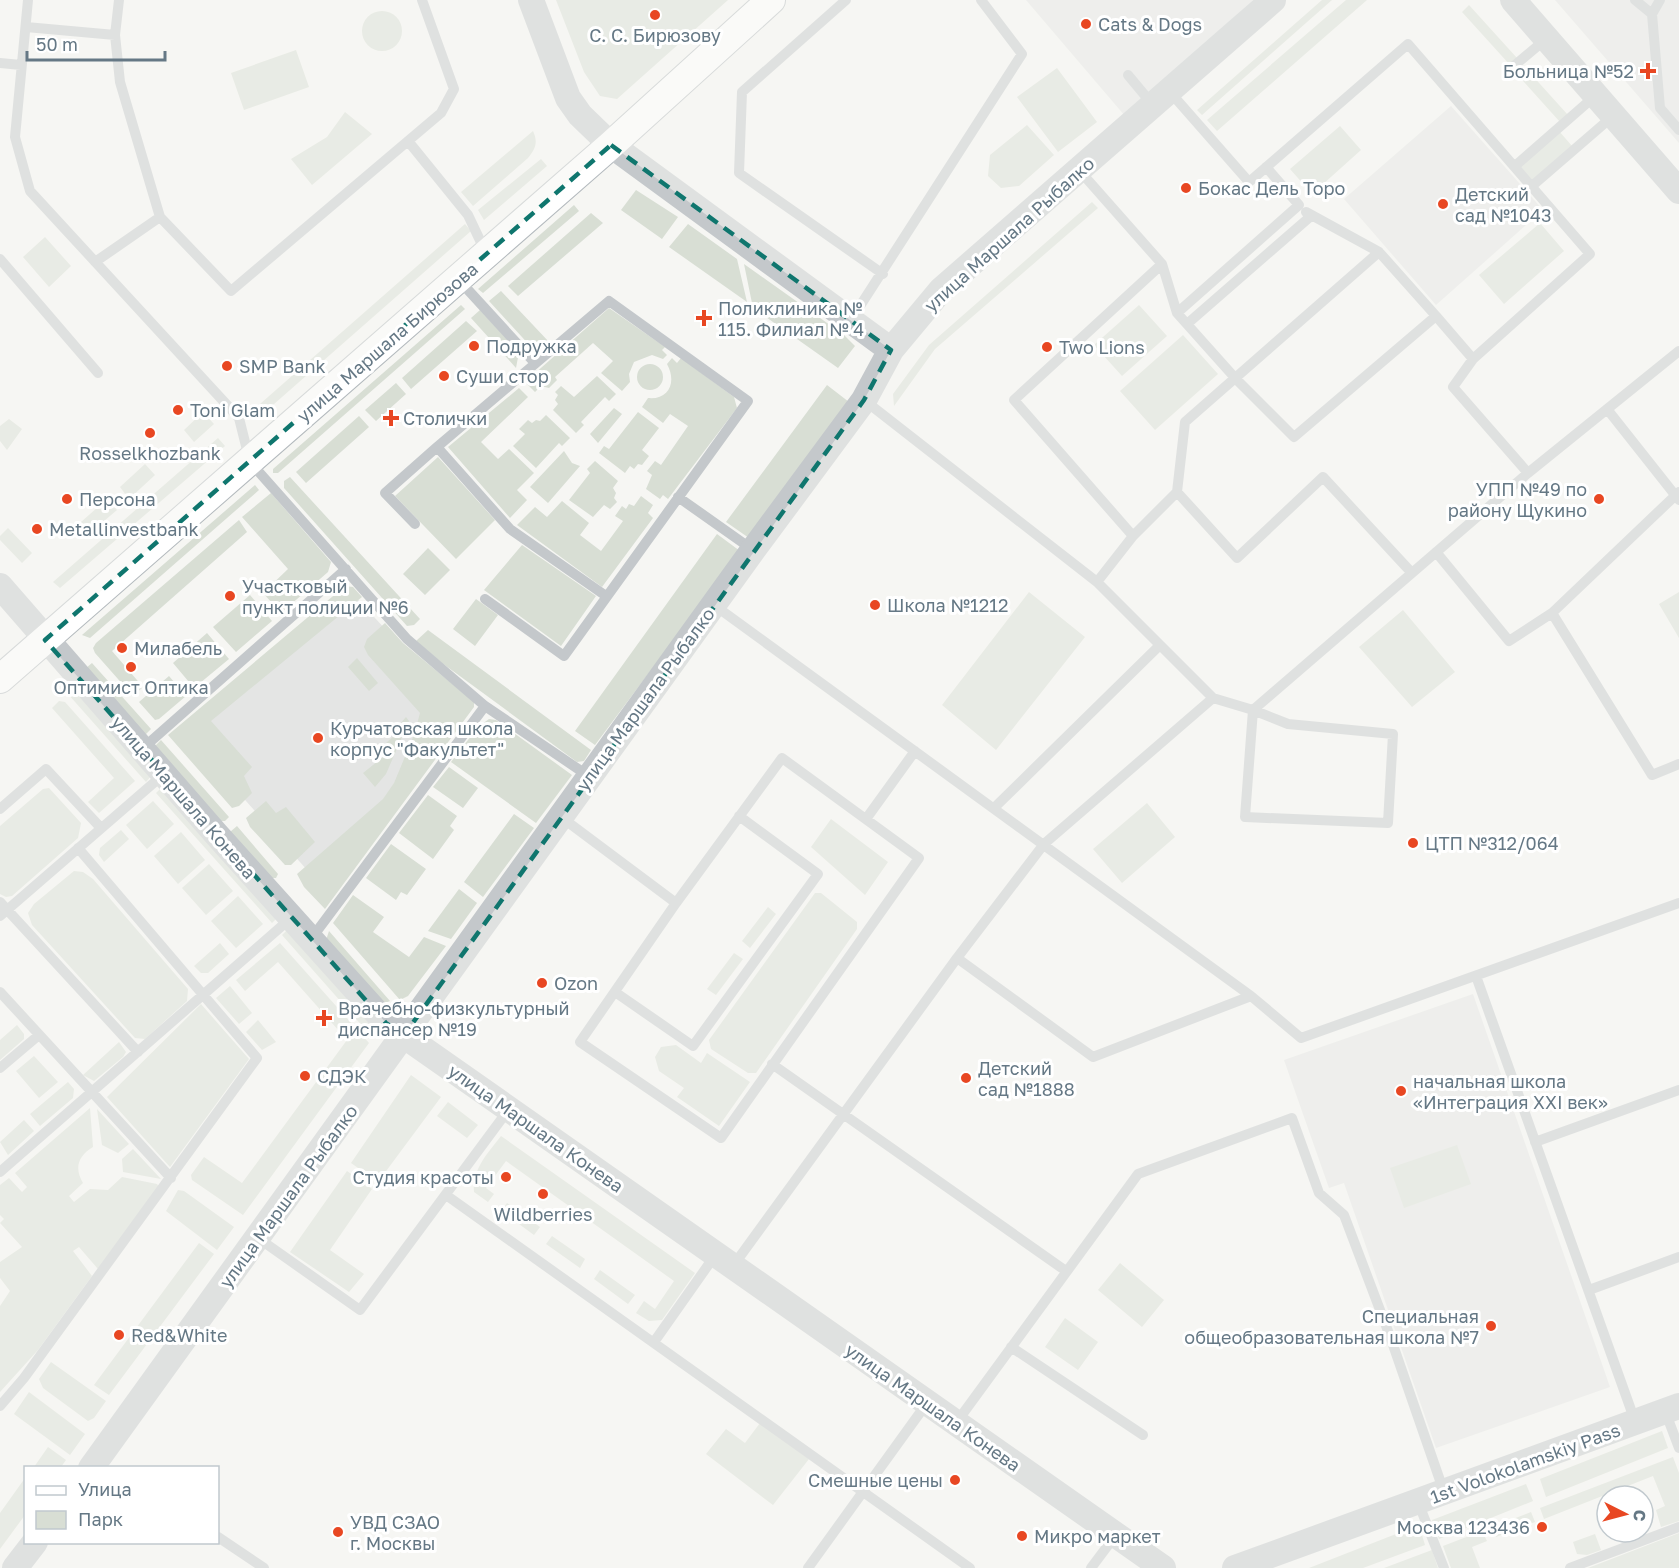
<svg xmlns="http://www.w3.org/2000/svg" width="1679" height="1568" viewBox="0 0 1679 1568" font-family="'Golos Text',sans-serif">
	<style>
		.built { fill: #e4e5e4 }
		.green { fill: #d8ded4 }
		.lines { fill: none; stroke-linecap: round; stroke-linejoin: round }
		.secondary-casing { stroke: #b4babe; stroke-width: 30 }
		.service { stroke: #c4c8cb; stroke-width: 10 }
		.tertiary { stroke: #c4c8cb; stroke-width: 26 }
		.secondary { stroke: #fff; stroke-width: 28 }
		.marked { fill: none; stroke: #0f766e; stroke-width: 4.5; stroke-dasharray: 12 8; stroke-linejoin: round }
		.poi-dot { fill: #e84722; stroke: #fff; stroke-width: 2 }
		.labels { text-anchor: middle; dominant-baseline: central; stroke-width: 6; stroke-linejoin: round; paint-order: stroke }
		.poi-label { font-size: 18px; fill: #657885; stroke: #fff; text-anchor: start }
		.street-label { font-size: 18px; fill: #657885; stroke: #fff }
	</style>
	<rect width="100%" height="100%" fill="#f6f6f3"/>
	<path class="built" d="M1026 0H1253L1125 116Z
		M1555 0H1679V143Z
		M1451 106 1543 210 1436 305 1344 199Z
		M350 591 400 645 471 705 330 896 184 731Z
		M1473 994 1610 1387 1436 1448 1344 1183 1329 1188 1284 1060Z"/>
	<path class="green" d="M556 0H728L617 99 600 96 584 72Z
		M1322 0H1332L1202 115 1197 110Z
		M1346 0H1367L1217 131 1207 120Z
		M1469 5 1517 58 1510 65 1462 12Z
		M362 31a20 20 0 1 1 40 0a20 20 0 1 1-40 0Z
		M296 50 309 87 244 110 231 73Z
		M1522 64 1568 115 1560 122 1514 71Z
		M1057 68 1097 122 1058 152 1017 97Z
		M345 112 372 134 312 185 291 159 327 137Z
		M1027 125 1054 155 1019 186 1001 188 988 176 990 155Z
		M1340 126 1361 150 1312 194 1290 169Z
		M533 131C538 142 536 148 528 158L473 206 461 192Z
		M1559 131 1572 146 1533 181 1519 166Z
		M541 159 547 166 484 220 478 210Z
		M636 190 678 217 662 239 621 210Z
		M1092 202 1098 208 935 349 894 406 893 394 929 345Z
		M574 205 579 211 483 293 478 289Z
		M591 213 603 223 518 296 508 286Z
		M1540 223 1564 251 1504 304 1479 275Z
		M465 224 471 231 257 419 251 412Z
		M688 224 737 259 747 302 669 247Z
		M45 237 71 266 49 287 23 257Z
		M744 264 844 335 855 346 838 368 753 308Z
		M501 291 550 343 544 348H532L489 301Z
		M461 305 465 309 278 473H273V469Z
		M1139 305 1167 336 1122 376 1094 345Z
		M609 308 665 347 662 350 667 355 663 359 652 355 634 362 629 374 630 382 622 391 601 373 613 361 593 343 555 377 557 380 549 388 541 386 535 392 525 382Z
		M480 310 519 352 516 368 471 318Z
		M466 321 477 331 411 389 402 378Z
		M1183 335 1218 374 1155 430 1120 391Z
		M672 358 677 363 681 358 734 397 737 408 668 499 663 495 660 499 646 489 652 475 647 471 655 461 661 465 688 426 670 414 663 423 642 407 648 398C669 400 677 382 667 364Z
		M637 377a13 13 0 1 1 26 0a13 13 0 1 1-26 0Z
		M597 376 616 394 609 401 605 397 581 422 584 425 576 433 553 410 558 404 555 400 558 395 555 392 561 386 574 397Z
		M396 383 406 394 376 421 365 410Z
		M827 385 849 402 749 538 726 522Z
		M519 388 528 397 481 442 498 459 509 449 534 473 517 490 527 500 510 518 448 447Z
		M614 408 622 414 598 443 590 434Z
		M203 412 214 424 194 442 184 430Z
		M638 412 659 428 642 450 649 456 642 465 638 464 634 469 630 466 625 473 599 453 604 446 609 449Z
		M546 415 570 438 562 446 559 443 536 468 513 446 525 434 519 429 528 420 532 423 536 420 540 421Z
		M359 416 369 427 306 483 296 472Z
		M9 419 22 429 7 450 0 441V426Z
		M218 438 225 446 60 588 53 582Z
		M564 451 572 463 580 466 548 503 530 487Z
		M438 457 495 520 456 559 395 496Z
		M595 461 618 481 613 488 616 493 614 498 617 502 610 509 604 505 593 517 569 500 590 473 587 469Z
		M145 464 155 475 129 499 120 487Z
		M290 477 420 619 414 625 407 626 284 488V481Z
		M255 485 259 490 90 638 82 635Z
		M271 493 331 562 328 572 281 613 263 593 288 569 242 517Z
		M641 496 653 505 648 513 653 518 602 587 517 525 535 507 547 517 562 501 589 523 580 535 601 551 623 521 615 516 622 506 626 509 629 504 634 506Z
		M107 499 117 510 90 533 81 522Z
		M239 520 247 532 112 651 143 687 133 696 95 653 93 648 96 643Z
		M8 528 32 553 22 563 0 540V536Z
		M717 534 740 551 595 745 575 731Z
		M522 545 596 596 561 646 484 590Z
		M428 548 450 570 425 595 403 574Z
		M345 586 353 587 362 597 211 721 252 767 244 776 252 793 239 806 232 808 168 735Z
		M1029 592 1085 637 996 750 942 705Z
		M1679 592V638L1659 604Z
		M250 595 272 621 236 652 213 627Z
		M476 599 498 615 475 646 453 629Z
		M1403 610 1455 672 1412 707 1359 647Z
		M385 623 403 643 474 702V707L325 909 304 887 297 874 383 799 394 783 414 735 420 713 368 655 364 647 367 639Z
		M428 630 591 750 584 761 577 762 442 663 416 641Z
		M207 633 229 659 194 688 173 663Z
		M357 658 378 683 369 691 348 667Z
		M92 663 151 729 144 736 86 668Z
		M169 676 186 696 159 719 155 720 139 702Z
		M73 688 151 776 146 782 68 694Z
		M59 701 65 702 135 781 99 813 88 802 114 778 52 708Z
		M406 717 409 721 386 774 375 787 363 773 383 757 378 750 402 729 399 725Z
		M489 719 496 720 572 775 536 823 451 762 478 727Z
		M161 740 229 817 225 821H219L154 747Z
		M449 767 478 788 463 808 433 787Z
		M49 788 81 823 78 838 12 896 6 897 0 894V826L43 789Z
		M161 788 277 918 272 923 156 793Z
		M428 795 457 816 450 826 454 830 433 859 399 833Z
		M153 801 174 824 147 849 126 825Z
		M266 801 276 813 286 807 315 842 291 865H285L250 827 246 818Z
		M1147 803 1175 837 1122 883 1093 849Z
		M514 814 534 828 483 897 464 882Z
		M831 819 888 862 865 895 811 847Z
		M237 826 278 874 276 878H271L230 832Z
		M121 830 129 839 104 862 99 855 100 848Z
		M181 832 205 860 178 884 154 856Z
		M391 844 426 869 407 895 401 892 396 900 366 878Z
		M209 864 233 891 206 915 182 888Z
		M74 871 83 872 93 879 188 989 187 1001 145 1039 135 1038 32 925 28 913 34 904Z
		M459 889 477 903 451 939 428 931Z
		M815 893H821L857 922V929L756 1073H748L711 1049 709 1040Z
		M353 895 384 917 373 932 409 957 424 937 446 946 408 996 400 1000 333 923Z
		M238 896 263 924 236 948 211 921Z
		M768 907 776 914 750 948 742 941Z
		M287 930 369 1023 376 1034 372 1037 282 935Z
		M329 931 390 1001 383 1004 326 940Z
		M220 943 229 954 208 973H201L194 966Z
		M280 943 369 1043 243 1215 192 1180 191 1175 204 1157 242 1183 347 1040 278 962 245 991 236 980Z
		M734 953 743 959 716 995 707 989Z
		M230 986 252 1013 239 1024 216 998Z
		M201 1004 249 1059 170 1167 107 1097Z
		M258 1020 276 1042 262 1050 246 1032Z
		M17 1025 24 1034V1039L0 1060V1040Z
		M119 1042 126 1052 123 1057 94 1081 83 1075Z
		M676 1045 701 1063 707 1053 750 1082 719 1126 677 1097 684 1088 659 1071 655 1057 661 1047Z
		M34 1056 58 1082 39 1098 16 1071Z
		M411 1075 441 1097 378 1182 351 1163Z
		M68 1082 74 1089 73 1098 40 1126 30 1114Z
		M448 1102 478 1125 467 1138 437 1116Z
		M90 1108 93 1147C78 1156 74 1168 83 1183L69 1196 74 1202 90 1189 108 1190 122 1177 157 1184 159 1187 98 1269 79 1247 73 1251 92 1276 38 1350 0 1392V1306L10 1291 0 1278V1262L22 1247 0 1223 4 1219 0 1215V1185L9 1178 22 1192 27 1187 15 1173Z
		M97 1109 129 1144 118 1153 102 1145Z
		M24 1120 34 1131 8 1155 0 1142Z
		M501 1136 695 1273 662 1320 649 1321 636 1313 644 1301 655 1309 674 1281 506 1161 486 1188 494 1194 488 1202 474 1192C472 1169 488 1153 501 1136Z
		M1457 1145 1471 1184 1404 1208 1390 1168Z
		M133 1149 161 1179 123 1172 122 1159Z
		M347 1171 372 1189 330 1250 364 1274 349 1292 290 1252Z
		M178 1190 184 1191 234 1227 217 1250 166 1211Z
		M507 1203 540 1227 534 1235 501 1211Z
		M552 1236 585 1259 580 1268 546 1244Z
		M199 1243 214 1254 109 1395 94 1385Z
		M1120 1263 1164 1300 1142 1327 1098 1290Z
		M600 1270 635 1295 628 1304 594 1279Z
		M1065 1318 1098 1342 1078 1370 1045 1347Z
		M51 1362 106 1401 94 1418 88 1421 43 1388 39 1379Z
		M29 1392 85 1434 70 1455 14 1414Z
		M760 1423 809 1459 773 1505 706 1454 726 1429 745 1443Z
		M1662 1431 1668 1448 1546 1497 1540 1479Z
		M48 1447 66 1460 61 1467H34Z
		M1673 1457 1679 1473V1521L1661 1527 1656 1510 1665 1506 1653 1476 1544 1519 1540 1508Z
		M25 1478V1515L0 1549V1513Z
		M1526 1484 1533 1501 1439 1539 1432 1520Z
		M1531 1512 1535 1522 1496 1537 1492 1527Z
		M1419 1525 1425 1545 1363 1568H1309Z
		M1482 1531 1487 1541 1472 1547 1480 1568H1451L1443 1546Z
		M1679 1533V1568H1588Z
		M1595 1534 1601 1550 1587 1555 1577 1554 1573 1542Z
		M1432 1550 1438 1568H1384Z"/>
	<g class="lines">
		<defs>
			<path id="secondary" d="M0 679 611 145 771 0"/>
		</defs>
		<use href="#secondary" class="secondary-casing"/>
		<path class="service" d="M28 0 15 137 30 191 239 418 250 462 407 639 485 706 590 777
			M119 0 115 35 120 82 160 217 231 291 441 113 454 89 422 0
			M846 0 742 92 739 173 883 274
			M1635 0 1652 14 1660 0
			M1652 14 1660 108 1679 130
			M26 27 115 35
			M0 63 21 65
			M1509 70 1546 39
			M1128 75 1153 105
			M408 141 468 215 486 253
			M1515 166 1595 96
			M1079 170 1162 264
			M1532 186 1613 116
			M1306 212 1379 252
			M0 259 98 373
			M95 262 160 217
			M458 279 535 363
			M1177 313 1299 205 1266 167
			M851 320 1022 54 981 0
			M1187 324 1311 216
			M1473 359 1453 387 1528 473
			M864 400 1097 582 1213 698 1253 710 1528 473 1679 351
			M1607 409 1679 500
			M1177 492 1237 558 1323 477 1411 572
			M1679 492 1552 613 1652 775 1679 764
			M678 497 753 550
			M415 524 385 493 437 447
			M1133 536 1014 400 1162 264 1177 313 1236 379 1294 437 1436 316 1473 359 1590 254 1408 44 1249 182 1170 92
			M1436 552 1509 641 1552 613
			M1097 582 1133 536 1177 492 1185 422 1379 252 1436 316
			M485 599 564 656 748 401 609 301 437 447 510 529 606 596
			M714 605 1251 996 1301 1038 1679 903
			M1253 710 1288 724 1393 734 1388 823 1245 817Z
			M142 749 346 569
			M782 758 919 858 721 1138 580 1042 676 903Z
			M994 808 1160 645
			M0 809 46 769 101 828
			M561 817 676 903
			M866 819 915 751
			M0 902 138 1052
			M0 916 164 774
			M311 939 485 706
			M957 958 1093 1057 1251 996
			M1476 976 1635 1421
			M0 992 171 1178
			M615 992 693 1046 818 874 739 816
			M772 1064 1066 1271
			M0 1068 39 1035
			M1535 1142 1679 1090
			M0 1172 291 918
			M446 1195 970 1568
			M258 1238 360 1310 509 1109
			M733 1266 957 958 1044 844 1213 698
			M1589 1290 1679 1257
			M654 1342 716 1254
			M1011 1347 1143 1435
			M0 1406 24 1378 257 1058 78 848
			M1665 1411 1679 1448
			M956 1423 1138 1174 1292 1118 1319 1193 1344 1215 1391 1339 1444 1492
			M1418 1502 1444 1568
			M218 1537 264 1568
			M808 1568 927 1403
			M1091 1568 1115 1536
			M1570 1568 1679 1527"/>
		<path class="tertiary" d="M531 0 568 98 580 115 611 145 891 350
			M1513 0 1679 191
			M0 586 216 834 386 1023 1163 1568
			M91 1468 753 550 864 400 891 350 941 290 1273 0
			M15 1568 35 1542
			M1235 1568 1679 1406"/>
		<use href="#secondary" class="secondary"/>
	</g>
	<path d="M0 0H1679V1568H0ZM611 145 891 350 864 400 404 1035 386 1023 45 640Z" fill="#f6f6f3" fill-opacity=".55" fill-rule="evenodd"/>
	<path class="marked" d="M611 145 891 350 864 400 404 1035 386 1023 45 640Z"/>
	<g class="poi-dot">
		<circle cx="655" cy="15" r="6"/>
		<circle cx="1086" cy="24" r="6"/>
		<path d="M1645 62h6v6h6v6h-6v6h-6v-6h-6v-6h6z"/>
		<circle cx="1186" cy="188" r="6"/>
		<circle cx="1443" cy="204" r="6"/>
		<path d="M701 309h6v6h6v6h-6v6h-6v-6h-6v-6h6z"/>
		<circle cx="474" cy="346" r="6"/>
		<circle cx="1047" cy="347" r="6"/>
		<circle cx="227" cy="366" r="6"/>
		<circle cx="444" cy="376" r="6"/>
		<circle cx="178" cy="410" r="6"/>
		<path d="M388 409h6v6h6v6h-6v6h-6v-6h-6v-6h6z"/>
		<circle cx="150" cy="433" r="6"/>
		<circle cx="67" cy="499" r="6"/>
		<circle cx="1599" cy="499" r="6"/>
		<circle cx="37" cy="529" r="6"/>
		<circle cx="230" cy="596" r="6"/>
		<circle cx="875" cy="605" r="6"/>
		<circle cx="122" cy="648" r="6"/>
		<circle cx="131" cy="667" r="6"/>
		<circle cx="318" cy="738" r="6"/>
		<circle cx="1413" cy="843" r="6"/>
		<circle cx="542" cy="983" r="6"/>
		<path d="M321 1009h6v6h6v6h-6v6h-6v-6h-6v-6h6z"/>
		<circle cx="305" cy="1076" r="6"/>
		<circle cx="966" cy="1078" r="6"/>
		<circle cx="1401" cy="1091" r="6"/>
		<circle cx="506" cy="1177" r="6"/>
		<circle cx="543" cy="1194" r="6"/>
		<circle cx="1491" cy="1326" r="6"/>
		<circle cx="119" cy="1335" r="6"/>
		<circle cx="955" cy="1480" r="6"/>
		<circle cx="1542" cy="1527" r="6"/>
		<circle cx="338" cy="1532" r="6"/>
		<circle cx="1022" cy="1536" r="6"/>
	</g>
	<g class="labels">
		<g class="poi-label">
			<text x="1098" y="24">Cats &amp; Dogs</text>
			<text x="655" y="35" text-anchor="middle">С. С. Бирюзову</text>
			<text x="1634" y="71" text-anchor="end">Больница №52</text>
			<text x="1198" y="188">Бокас Дель Торо</text>
			<text x="1455" y="194">Детский<tspan x="1455" dy="21">сад №1043</tspan></text>
			<text x="718" y="308">Поликлиника №<tspan x="718" dy="21">115. Филиал № 4</tspan></text>
			<text x="486" y="346">Подружка</text>
			<text x="1059" y="347">Two Lions</text>
			<text x="239" y="366">SMP Bank</text>
			<text x="456" y="376">Суши стор</text>
			<text x="190" y="410">Toni Glam</text>
			<text x="403" y="418">Столички</text>
			<text x="150" y="453" text-anchor="middle">Rosselkhozbank</text>
			<text x="1587" y="489" text-anchor="end">УПП №49 по<tspan x="1587" dy="21">району Щукино</tspan></text>
			<text x="79" y="499">Персона</text>
			<text x="49" y="529">Metallinvestbank</text>
			<text x="242" y="586">Участковый<tspan x="242" dy="21">пункт полиции №6</tspan></text>
			<text x="887" y="605">Школа №1212</text>
			<text x="134" y="648">Милабель</text>
			<text x="131" y="687" text-anchor="middle">Оптимист Оптика</text>
			<text x="330" y="728">Курчатовская школа<tspan x="330" dy="21">корпус "Факультет"</tspan></text>
			<text x="1425" y="843">ЦТП №312/064</text>
			<text x="554" y="983">Ozon</text>
			<text x="338" y="1008">Врачебно-физкультурный<tspan x="338" dy="21">диспансер №19</tspan></text>
			<text x="978" y="1068">Детский<tspan x="978" dy="21">сад №1888</tspan></text>
			<text x="317" y="1076">СДЭК</text>
			<text x="1413" y="1081">начальная школа<tspan x="1413" dy="21">«Интеграция XXI век»</tspan></text>
			<text x="494" y="1177" text-anchor="end">Студия красоты</text>
			<text x="543" y="1214" text-anchor="middle">Wildberries</text>
			<text x="1479" y="1316" text-anchor="end">Специальная<tspan x="1479" dy="21">общеобразовательная школа №7</tspan></text>
			<text x="131" y="1335">Red&amp;White</text>
			<text x="943" y="1480" text-anchor="end">Смешные цены</text>
			<text x="350" y="1522">УВД СЗАО<tspan x="350" dy="21">г. Москвы</tspan></text>
			<text x="1530" y="1527" text-anchor="end">Москва 123436</text>
			<text x="1034" y="1536">Микро маркет</text>
		</g>
		<g class="street-label">
			<text transform="translate(1009 234) rotate(-42)">улица Маршала Рыбалко</text>
			<text transform="translate(387 342) rotate(-41)">улица Маршала Бирюзова</text>
			<text transform="translate(645 699) rotate(-54)">улица Маршала Рыбалко</text>
			<text transform="translate(184 797) rotate(49)">улица Маршала Конева</text>
			<text transform="translate(536 1128) rotate(35)">улица Маршала Конева</text>
			<text transform="translate(288 1196) rotate(-54)">улица Маршала Рыбалко</text>
			<text transform="translate(933 1407) rotate(35)">улица Маршала Конева</text>
			<text transform="translate(1525 1463) rotate(-20)">1st Volokolamskiy Pass</text>
		</g>
	</g>
	<rect x="24" y="1466" width="195" height="78" fill="#ffffff" stroke="#c1c9ce" stroke-width="1.5"/>
	<rect x="36" y="1486" width="30" height="9" fill="#ffffff" stroke="#c1c9ce" stroke-width="1.5"/>
	<text x="78" y="1496" font-size="18" fill="#657885">Улица</text>
	<rect x="36" y="1511" width="30" height="18" fill="#d8ded4" stroke="#c1c9ce" stroke-width="1.5"/>
	<text x="78" y="1526" font-size="18" fill="#657885">Парк</text>
	<g transform="translate(1625 1514) rotate(96)"><circle r="28" fill="#ffffff" stroke="#c1c9ce" stroke-width="1.5"/>
	<path d="M0-4.5L10 22L0 15L-10 22Z" fill="#e84722"/>
	<text y="-9" font-size="16" font-weight="bold" text-anchor="middle" fill="#657885">С</text>
	</g>
	<path d="M27 51v9h138v-9" fill="none" stroke="#657885" stroke-width="3"/>
	<text x="36" y="51" font-size="18" fill="#657885" stroke="#ffffff" stroke-width="4.5" paint-order="stroke">50 m</text>
</svg>
